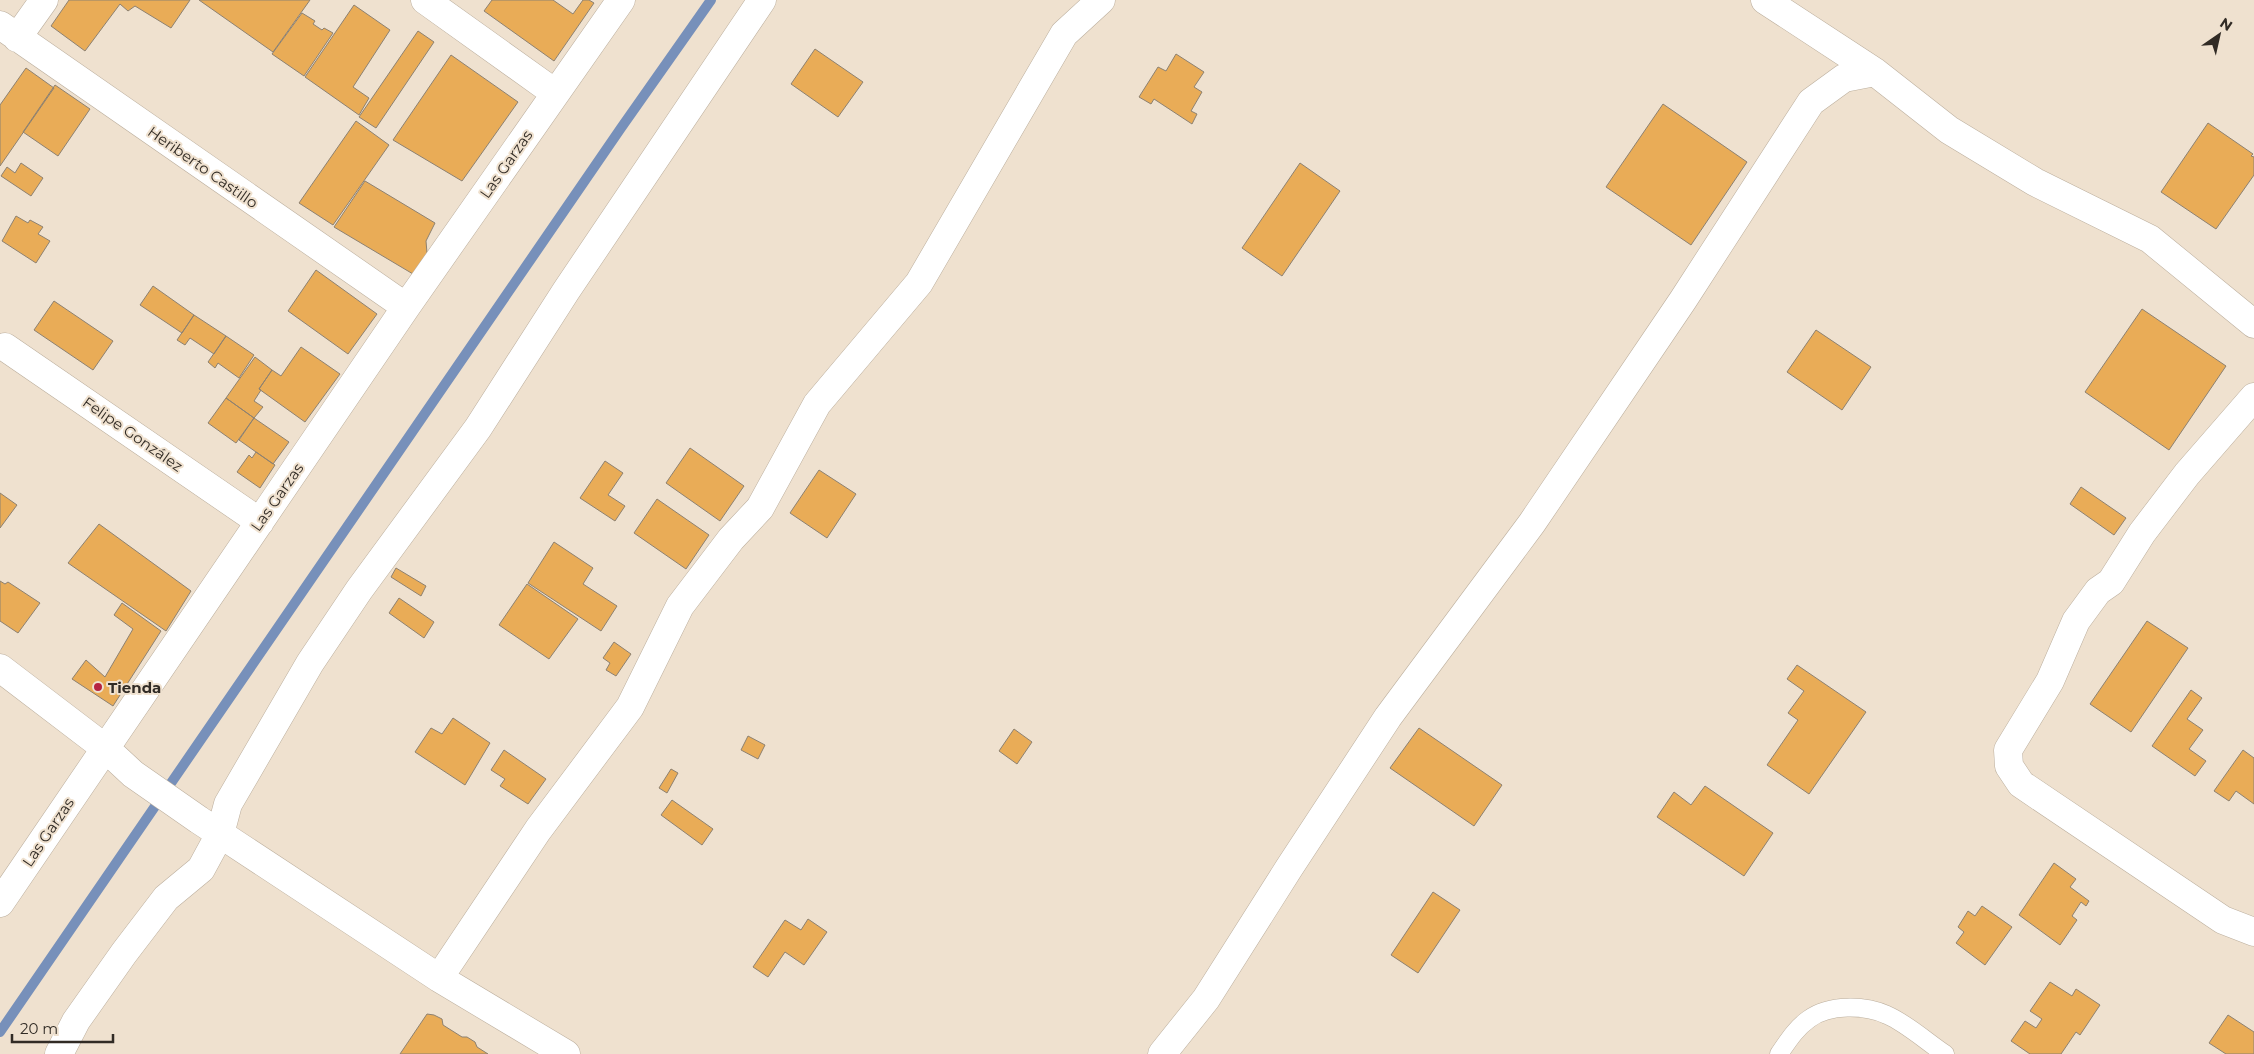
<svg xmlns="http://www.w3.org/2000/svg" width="2254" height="1054" viewBox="0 0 2254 1054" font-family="Montserrat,sans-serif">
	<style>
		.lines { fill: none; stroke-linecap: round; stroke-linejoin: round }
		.stream { stroke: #7790ba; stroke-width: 10 }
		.building { fill: #e9ac57; stroke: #8d8171 }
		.lane-casing { stroke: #bcaf9e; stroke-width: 19 }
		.street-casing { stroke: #bcaf9e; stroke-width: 29 }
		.lane { stroke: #fff; stroke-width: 18 }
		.street { stroke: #fff; stroke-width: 28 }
		.poi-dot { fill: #b62441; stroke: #efe1cf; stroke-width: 2 }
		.labels { text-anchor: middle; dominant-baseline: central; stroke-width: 4; stroke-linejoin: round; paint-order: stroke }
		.street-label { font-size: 15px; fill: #312b25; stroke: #efe1cf }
		.poi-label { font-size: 15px; font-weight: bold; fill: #312b25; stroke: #efe1cf; text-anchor: start }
	</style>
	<rect width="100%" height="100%" fill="#efe1cf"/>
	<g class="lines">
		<path class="stream" d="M0 1032 621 128 711 0"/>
	</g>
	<path class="building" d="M69 0H190L171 28 135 6 128 11 120 4 85 51 51 26Z
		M199 0H310L273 52Z
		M492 0H553L573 14 583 0H589L594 3 554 61 484 11Z
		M354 5 390 30 353 87 369 98 359 115 305 77Z
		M302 13 315 21 313 24 322 30 324 28 333 33 304 76 272 54Z
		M418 31 434 42 376 128 359 117Z
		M815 49 863 82 838 117 791 84Z
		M1176 54 1204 72 1194 87 1202 92 1191 111 1197 114 1192 124 1154 99 1151 104 1139 97 1158 67 1166 71Z
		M451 55 518 102 462 181 393 140Z
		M26 68 54 88 0 166V105Z
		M55 85 90 109 58 156 23 132Z
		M1663 104 1747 162 1691 245 1606 187Z
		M356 121 389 145 333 225 299 203Z
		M2208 123 2253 154 2251 156 2254 157V175L2216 229 2161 192Z
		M21 163 43 178 31 196 1 176 7 167 15 173Z
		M1300 163 1340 191 1282 276 1242 248Z
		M365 181 435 223 426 241 427 253 413 274 334 227Z
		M16 216 28 223 30 220 43 227 38 234 50 241 36 263 2 241Z
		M316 270 377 314 348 354 288 311Z
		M153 286 194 315 182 333 140 305Z
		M54 301 113 341 93 370 34 330Z
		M2142 309 2226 366 2169 450 2085 392Z
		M194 315 226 336 214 354 190 338 185 345 177 340Z
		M1816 330 1871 367 1842 410 1787 372Z
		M226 336 254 355 239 378 218 363 215 368 208 362Z
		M301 347 340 374 305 422 259 389 272 370 281 376Z
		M255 357 272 370 259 389 261 390 254 401 263 407 254 418 226 398Z
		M226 398 254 418 236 443 208 423Z
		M254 418 289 442 273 464 239 440Z
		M690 448 744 486 720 521 666 483Z
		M256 452 275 465 260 488 237 472 249 455 252 458Z
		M605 461 623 473 608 495 625 506 615 521 580 498Z
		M819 470 856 494 827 538 790 513Z
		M2081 487 2126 518 2114 535 2070 504Z
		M0 493 17 505 0 528Z
		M657 499 709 535 686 569 634 533Z
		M99 524 191 591 166 631 68 563Z
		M554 542 593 568 583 584 617 606 601 631 528 583Z
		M396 568 426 586 421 596 391 577Z
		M0 581 5 584 8 582 40 603 18 633 0 621Z
		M527 584 578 619 549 659 499 625Z
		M399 598 434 622 424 638 389 613Z
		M122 603 161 631 113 706 72 679 86 660 105 677 133 629 114 615Z
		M2147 621 2188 648 2131 732 2090 704Z
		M614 642 631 654 616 676 606 670 610 663 603 658Z
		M1797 665 1866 712 1809 794 1767 765 1798 720 1788 713 1804 691 1787 679Z
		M2191 690 2202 698 2187 719 2203 730 2189 749 2206 761 2195 776 2152 746Z
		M453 718 490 743 465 785 415 752 431 728 442 734Z
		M1419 728 1502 785 1474 826 1390 768Z
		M1014 729 1032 742 1017 764 999 751Z
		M748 736 765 745 758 759 741 750Z
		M504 750 546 779 528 804 500 786 505 779 491 770Z
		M2243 750 2254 758V804L2236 791 2229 801 2214 791Z
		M671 769 678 773 667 793 659 788Z
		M1705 786 1773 833 1744 876 1657 817 1674 792 1691 805Z
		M672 800 713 829 702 845 661 815Z
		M2054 863 2076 879 2070 887 2089 901 2086 906 2081 902 2072 916 2077 920 2060 945 2019 915Z
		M1433 892 1460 910 1418 973 1391 955Z
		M1982 906 2012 927 1985 965 1956 943 1964 932 1958 927 1968 911 1975 916Z
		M808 919 827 932 804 965 785 952 768 977 753 967 785 920 801 930Z
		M2050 982 2072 996 2076 989 2100 1005 2080 1035 2076 1032 2061 1054H2030L2011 1041 2025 1021 2036 1028 2042 1019 2030 1011Z
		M427 1014 434 1015 442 1019 443 1025 462 1037H467L475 1042 477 1047 488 1054H400Z
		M2228 1015 2254 1032V1054H2226L2209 1043Z"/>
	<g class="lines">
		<defs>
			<path id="lane" d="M1779 1054C1788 1041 1796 1028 1809 1019 1829 1004 1865 1005 1887 1015 1906 1023 1927 1042 1945 1054"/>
			<path id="street" d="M425 0 555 93
				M1765 0 1875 72 1949 130 2035 182 2150 239 2254 324
				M0 25 406 307
				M17 38 44 0
				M5 347 260 522
				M2254 397 2187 474 2142 533 2111 582 2098 591 2076 621 2050 681 2008 750 2009 766 2021 784 2223 920 2254 932
				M0 668 105 748 133 774 199 820 439 978 566 1054
				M0 903 406 307 621 0
				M439 978 538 830 630 707 680 606 731 539 760 508 817 404 919 283 1064 34 1101 0
				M59 1054 76 1021 124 953 166 898 201 869 220 834 228 804 310 663 359 590 478 428 566 291 762 0
				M1162 1054 1206 999 1289 868 1388 717 1532 523 1683 300 1811 102 1844 78 1875 72"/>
		</defs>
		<use href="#lane" class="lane-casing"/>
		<use href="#street" class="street-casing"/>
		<use href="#lane" class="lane"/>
		<use href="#street" class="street"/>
	</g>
	<circle class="poi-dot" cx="98" cy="687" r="5"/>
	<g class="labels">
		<g class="street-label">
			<text transform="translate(506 164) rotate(-55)">Las Garzas</text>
			<text transform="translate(203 167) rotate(35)">Heriberto Castillo</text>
			<text transform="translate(133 434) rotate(35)">Felipe González</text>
			<text transform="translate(277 497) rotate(-55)">Las Garzas</text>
			<text transform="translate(48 832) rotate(-56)">Las Garzas</text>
		</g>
		<g class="poi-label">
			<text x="108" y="687">Tienda</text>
		</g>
	</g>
	<g transform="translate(2219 35) rotate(34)" stroke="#efe1cf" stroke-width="4" paint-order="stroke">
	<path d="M0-4L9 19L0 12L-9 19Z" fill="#312b25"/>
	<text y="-8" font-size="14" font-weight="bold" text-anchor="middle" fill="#312b25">N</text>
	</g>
	<path d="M12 1034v8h101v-8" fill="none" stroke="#312b25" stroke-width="2.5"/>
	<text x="20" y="1034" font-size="15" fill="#312b25" stroke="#efe1cf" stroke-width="4" paint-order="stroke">20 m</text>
</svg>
